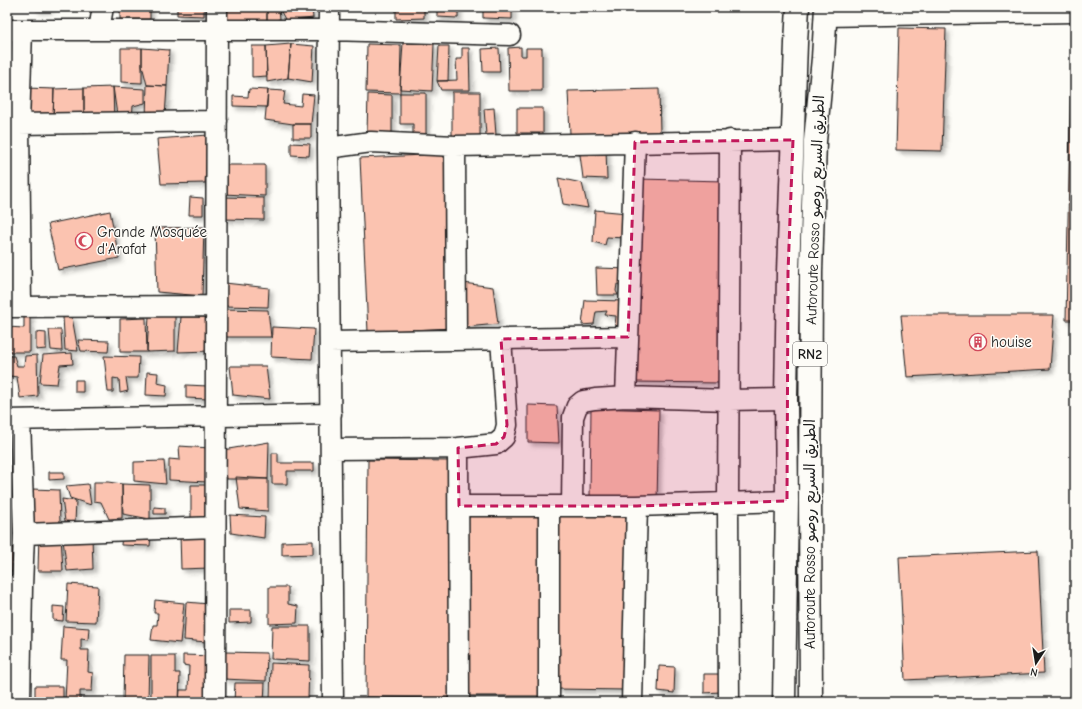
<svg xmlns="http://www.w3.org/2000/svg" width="1082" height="709" viewBox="0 0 1082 709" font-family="'Comic Neue','Playpen Sans Arabic',sans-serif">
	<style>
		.building { fill: #fbc3b0; stroke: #1c1c1c; filter: url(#shadow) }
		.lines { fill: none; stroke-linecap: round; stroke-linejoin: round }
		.minor-casing { stroke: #1c1c1c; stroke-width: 23 }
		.highway-casing { stroke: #1c1c1c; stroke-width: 25 }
		.minor { stroke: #fdfcf7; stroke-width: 20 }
		.highway { stroke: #fdfcf7; stroke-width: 22 }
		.marked { fill: #c2185b; fill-opacity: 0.2; stroke: #c2185b; stroke-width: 3; stroke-dasharray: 8 5; stroke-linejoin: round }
		.labels { text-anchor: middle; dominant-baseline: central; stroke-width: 3; stroke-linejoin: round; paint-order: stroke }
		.shield { fill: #fdfcf7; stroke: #605f5e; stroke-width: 1 }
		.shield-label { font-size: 14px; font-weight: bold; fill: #1c1c1c }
		.street-label { font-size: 15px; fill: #1c1c1c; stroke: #fdfcf7 }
		.poi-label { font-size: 15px; fill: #1c1c1c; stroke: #fdfcf7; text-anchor: start }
	</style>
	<defs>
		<filter id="shadow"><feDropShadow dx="3.5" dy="3.5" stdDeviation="2" flood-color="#0004"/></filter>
	</defs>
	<rect width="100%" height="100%" fill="#fdfcf7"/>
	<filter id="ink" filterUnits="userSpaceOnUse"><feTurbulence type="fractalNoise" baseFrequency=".025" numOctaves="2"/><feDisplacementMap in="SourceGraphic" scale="8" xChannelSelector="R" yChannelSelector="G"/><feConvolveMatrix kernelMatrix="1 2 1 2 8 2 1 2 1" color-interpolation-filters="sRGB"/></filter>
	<g filter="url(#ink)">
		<path class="building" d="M36 7H50V9L36 10Z
			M120 7H150V19H120Z
			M177 7H204V16L177 15Z
			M225 7H267V21L224 20Z
			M267 7H279L280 19 267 21Z
			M299 7H312L313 18 286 21 279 8H299Z
			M396 7H424V18L396 19Z
			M437 7H458V18L437 17Z
			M483 7H512V19L483 18Z
			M899 28 946 29 942 151 896 150Z
			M403 43 434 44 432 91 400 89Z
			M291 44 314 46 312 82 288 78Z
			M291 44 288 78 267 82 266 46Z
			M367 44 401 45 400 93 366 92Z
			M252 46H266L267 76 252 77Z
			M439 46H449L448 81H437Z
			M521 47V56H526V48H542V91H509L508 48Z
			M121 48H142V83L121 82Z
			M142 48 169 50 167 86 147 85 142 65Z
			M462 48H469L470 90H441L437 81 457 80 456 59H462Z
			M499 48 500 72H483L482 49Z
			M1071 75H1075V320H1066Z
			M147 85 167 86 165 117 146 118Z
			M113 87 114 122 84 119V88Z
			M113 87 145 89V103L133 106 132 118 118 122Z
			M25 88 54 89 53 119 26 118Z
			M84 88V119H53L54 89Z
			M249 89 268 90 267 107 233 106V96L248 97Z
			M659 89 660 132 570 134 568 91Z
			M268 90 285 91 283 104 301 106 302 94 314 95 311 124H293L265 120Z
			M452 92H480V137H452Z
			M400 93H426V136H413V124H400Z
			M368 94 392 95V135L367 134Z
			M494 108 496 135H486L484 109Z
			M517 108H543V133H517Z
			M293 124H311V138H293Z
			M208 135 205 183 161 184 157 139Z
			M291 143 310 144 309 156 291 155Z
			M606 149 607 179 583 178 580 155 573 154Z
			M445 154 453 328 368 332 360 158Z
			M222 165H265V196L223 194Z
			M558 178 582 183 588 208 563 204Z
			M638 179 724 181 721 383 635 382Z
			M190 197 203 198V215H189Z
			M224 197 264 198V220L224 219Z
			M595 210 627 213 625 238 607 237 605 245 593 242Z
			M110 211 119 258 58 270 48 224Z
			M204 227 202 296 157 292 155 228Z
			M596 268 630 269V285L617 284 616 291 618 295H597Z
			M225 283 269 288 268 307 224 306Z
			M463 283 493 287 498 324 466 327Z
			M585 300 624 301 623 328 615 325 616 316 605 315 607 311 596 312 594 324 582 325Z
			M223 309 268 310 271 337H224Z
			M175 314V351L147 352 149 316Z
			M24 315H30V352H7V327L24 328Z
			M901 315H1054L1050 369 907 377Z
			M63 317H72L78 351 65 350Z
			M181 317H209L210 351 178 352Z
			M146 318 147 352H120V319Z
			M272 327 314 329 312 359 271 357Z
			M49 330H61L62 351 51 350Z
			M36 332 46 333V349L36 350Z
			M78 340 109 341 108 352 81 351Z
			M72 353 73 364 60 365 57 384 40 383 43 355Z
			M37 355 38 396 20 398 17 377 10 376 7 372V356H14L17 366H24L25 356Z
			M104 356 139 357 138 378H126L128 391 120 393 119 379 113 378V392H108Z
			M230 366H266L270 399 233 395Z
			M147 372 158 373 157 383 167 385 166 396 146 395Z
			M75 380H83V392H75Z
			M186 385 208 386V399L186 398Z
			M528 405 557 406 559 443 528 442Z
			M591 408 659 410 657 501 590 499Z
			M269 442 268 479H227L223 450Z
			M179 446 210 448 207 482 169 480V459L180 460Z
			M272 453H278V463H314V471H287V484H272Z
			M368 460 454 461 453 698 366 697Z
			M164 461 166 484 134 481V462Z
			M49 472H64V479L49 480Z
			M236 477 268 479V511L240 509Z
			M94 482H108L122 484V518L109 519 101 502 94 501Z
			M88 484 91 505 70 498 66 486Z
			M122 484 150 485V519L123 514Z
			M191 485H208V519H191Z
			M32 489 59 490 60 523H31Z
			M62 499 76 501 75 522 65 521Z
			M154 507 165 508V514H154Z
			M467 514H542V696H468Z
			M230 515 265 517 264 538 231 533Z
			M558 516 628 517 626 690 556 689Z
			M7 519H16V529L7 528Z
			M39 533 61 536 63 571H38Z
			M122 534 151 535 150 546 121 545Z
			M180 535H209L210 568 181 569Z
			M92 537 93 569 67 571 63 540Z
			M7 541 14 542V571H7Z
			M313 541V554L282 555V542Z
			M1038 551 1044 673 905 680 899 557Z
			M68 584 98 586 96 622 66 621Z
			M269 587H288V604L298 606 297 623 269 624Z
			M155 600 184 603 180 643 151 640 153 625H157L158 613H154Z
			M186 602 209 604 206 642 184 640Z
			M53 606 64 607 63 621 53 620Z
			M229 610H251V622L229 623Z
			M63 626 89 628 88 640 81 639V650H89L88 672 93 673 92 691H80V702L65 701 67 660H61Z
			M272 626H310V661L271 659Z
			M225 652 267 653 266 681 224 679Z
			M124 655H149L148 702H123Z
			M183 655 213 656 211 702H179L180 690H188L189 666 183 665Z
			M151 656H175V673H180L179 702H151Z
			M271 663 309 665 308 700 270 699Z
			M659 666 675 667 674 693 658 691Z
			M704 674H719L720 692 704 693Z
			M235 683H265L264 702H234Z
			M35 686H63V702H35Z"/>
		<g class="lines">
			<defs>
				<path id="minor" d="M329 7 328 148 333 702
					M825 16 1075 12
					M7 30H329L510 35
					M99 30 103 7
					M19 124 217 121
					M455 146 456 340
					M328 148 371 142 455 146 793 140
					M7 307 216 306
					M21 307 19 124 22 30
					M330 342 628 337
					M626 397 635 142
					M7 420 331 414
					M458 448 459 702
					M331 449 458 448 496 444 504 437 507 425 501 339
					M459 506H637L787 501
					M549 506V702
					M572 506 573 417 577 406 583 401 595 399 626 397 729 400 786 399
					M24 534 215 527
					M7 586 22 587 24 534 20 420
					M20 702 22 587
					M215 702 217 7
					M632 702 637 506
					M729 702 728 502 730 140"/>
				<path id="highway" d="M784 702 787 501 786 399 788 272 796 43 798 7
					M811 702 810 499 811 272 815 141 823 58 826 7"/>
			</defs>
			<use href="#minor" class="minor-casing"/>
			<use href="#highway" class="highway-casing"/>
			<use href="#minor" class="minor"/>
			<use href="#highway" class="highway"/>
		</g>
	</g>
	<path class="marked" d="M793 140 788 272 787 501 637 506H459L458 448 496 444 504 437 507 425 501 339 628 337 635 142Z"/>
	<defs>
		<symbol id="mosque-ring" viewBox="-11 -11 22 22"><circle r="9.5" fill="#fdfcf7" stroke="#d1495b" stroke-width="1.5"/><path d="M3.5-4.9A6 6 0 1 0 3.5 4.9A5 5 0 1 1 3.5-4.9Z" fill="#d1495b"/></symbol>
		<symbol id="building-ring" viewBox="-11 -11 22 22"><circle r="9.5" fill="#fdfcf7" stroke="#d1495b" stroke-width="1.5"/><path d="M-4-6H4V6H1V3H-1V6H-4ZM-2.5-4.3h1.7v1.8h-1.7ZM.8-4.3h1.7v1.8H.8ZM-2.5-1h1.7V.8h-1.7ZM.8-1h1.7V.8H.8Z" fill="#d1495b"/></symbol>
	</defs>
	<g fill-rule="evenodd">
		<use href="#mosque-ring" x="74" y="231" width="20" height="20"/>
		<use href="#building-ring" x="968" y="332" width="20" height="20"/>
	</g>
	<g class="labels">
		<rect class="shield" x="793" y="342" width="34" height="24" rx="3"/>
		<g class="shield-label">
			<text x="810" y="354">RN2</text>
		</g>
		<g class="street-label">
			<text transform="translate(815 210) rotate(-88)">Autoroute Rosso الطريق السريع روصو</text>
			<text transform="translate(810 534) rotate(-90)">Autoroute Rosso الطريق السريع روصو</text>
		</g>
		<g class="poi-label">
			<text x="97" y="232">Grande Mosquée<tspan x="97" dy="17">d'Arafat</tspan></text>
			<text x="991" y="342">houise</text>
		</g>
	</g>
	<rect width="1082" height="709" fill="none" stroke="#fdfcf7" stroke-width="24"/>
	<rect x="12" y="12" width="1058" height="685" fill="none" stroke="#1c1c1c" stroke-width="1.5" filter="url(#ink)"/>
	<g transform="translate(1036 663) rotate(192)" stroke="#fdfcf7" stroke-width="3" paint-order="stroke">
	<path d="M0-3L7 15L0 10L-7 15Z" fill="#1c1c1c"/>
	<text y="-6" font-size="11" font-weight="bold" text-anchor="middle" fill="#1c1c1c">N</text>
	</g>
</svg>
